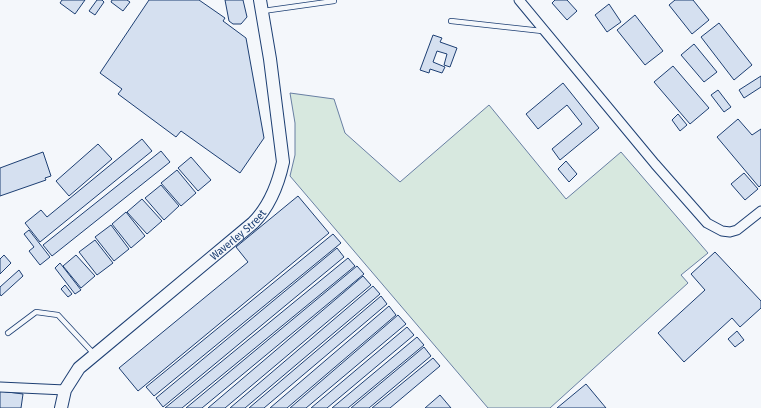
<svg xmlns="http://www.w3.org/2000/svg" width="761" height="408" viewBox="0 0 761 408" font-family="'Fira Sans Condensed',sans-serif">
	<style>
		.green { fill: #d7e8df; stroke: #687fa3 }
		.building { fill: #d5e0f0; stroke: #1d3f73 }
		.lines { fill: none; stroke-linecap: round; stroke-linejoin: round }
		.lane-casing { stroke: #1d3f73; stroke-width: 6 }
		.street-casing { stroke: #1d3f73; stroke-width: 11 }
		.secondary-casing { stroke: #1d3f73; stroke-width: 14 }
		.lane { stroke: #f4f7fb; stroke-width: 4.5 }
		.street { stroke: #f4f7fb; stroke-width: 9 }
		.secondary { stroke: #f4f7fb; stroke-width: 12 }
		.labels { text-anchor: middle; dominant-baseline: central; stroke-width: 3; stroke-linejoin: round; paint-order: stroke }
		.street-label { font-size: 11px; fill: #1d3f73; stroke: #f4f7fb }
	</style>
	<rect width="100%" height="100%" fill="#f4f7fb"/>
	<path class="green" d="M290 93 334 99 345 133 400 182 489 105 566 199 621 152 708 253 681 275 688 283 550 408H488L290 176 295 155V123Z"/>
	<path class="building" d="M62 0H85L75 14 60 3Z
		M97 0H102L104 2 95 15 89 11Z
		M112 0H127L130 2 123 11 111 2Z
		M149 0H199L225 18 223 21 246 38 264 138 240 173 181 131 176 137 118 94 122 89 100 73Z
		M225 0H243L247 17 241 24H233L229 21Z
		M555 0H567L577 11 567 20 552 3Z
		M675 0H693L709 20 692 34 669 5Z
		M609 4 621 22 607 32 595 15Z
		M635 15 663 51 645 65 617 30Z
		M719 23 752 65 734 80 701 37Z
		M433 35 442 38 440 42 457 48 450 67 444 65 447 54 437 51 433 62 445 67 442 73 430 69 429 73 420 70Z
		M694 44 717 72 704 82 681 55Z
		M673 66 709 108 690 124 654 82Z
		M761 76V87L744 98 739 90Z
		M563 83 599 128 560 160 552 149 582 124 567 105 538 129 526 114Z
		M718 90 731 107 724 112 711 95Z
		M678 114 687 125 680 131 672 120Z
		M738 119 752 135 761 129V185L759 187 717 137Z
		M142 139 152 151 40 242 25 223 41 210 47 217Z
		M98 144 112 159 69 196 56 181Z
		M161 151 170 162 52 256 43 245Z
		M43 152 51 176 45 178 46 180 0 196V168Z
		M191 157 211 180 198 191 178 168Z
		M566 161 577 174 569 182 558 169Z
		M177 170 196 193 181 206 161 183Z
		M744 173 758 189 745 200 731 184Z
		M161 185 179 206 164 220 145 198Z
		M298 196 329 233 138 391 119 368 248 262 236 247Z
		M142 199 162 221 147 234 127 212Z
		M126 212 145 236 131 248 112 224Z
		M111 225 129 249 114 261 95 237Z
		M29 230 50 257 40 265 29 251 34 247 24 234Z
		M333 234 341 243 154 396 146 387Z
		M95 240 113 263 97 275 79 252Z
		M337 248 344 257 163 407 156 398Z
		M715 252 761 301V308L740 327 732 318 684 362 658 333 705 290 691 274Z
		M4 255 11 263 0 274V259Z
		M76 255 95 276 81 288 63 266Z
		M348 258 355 266 182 408H165Z
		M60 263 81 290 75 294 55 268Z
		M357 266 364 274 202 408H186Z
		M19 270 23 276 1 296 0 294V287Z
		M363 276 371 285 225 408H208Z
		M65 285 72 294 68 297 61 289Z
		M373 286 380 294 245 408H230Z
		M381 296 387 304 264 408H249Z
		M389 306 396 315 287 408H270Z
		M398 315 406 324 306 408H290Z
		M407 327 414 335 327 408H311Z
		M737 331 744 340 735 347 728 339Z
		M417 337 424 345 348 408H332Z
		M424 347 431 356 369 408H351Z
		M433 358 440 366 390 408H372Z
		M586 384 606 408H557Z
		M0 391 23 394 21 408H0Z
		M440 395 451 408H425Z"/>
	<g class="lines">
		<defs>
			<path id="lane" d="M263 11 334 1
				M451 21 542 31
				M8 333 36 312 58 315 95 355"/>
			<path id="street" d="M519 0 655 164 707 223 722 231 730 232 737 230 761 211
				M0 387 65 390"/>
			<g id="secondary">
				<path id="s1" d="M61 408 65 390 79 368 253 223C270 206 278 185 283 162L270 59 260 0"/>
			</g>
		</defs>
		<use href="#lane" class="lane-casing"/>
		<use href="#street" class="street-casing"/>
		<use href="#secondary" class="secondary-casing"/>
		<use href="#lane" class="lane"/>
		<use href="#street" class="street"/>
		<use href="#secondary" class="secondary"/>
	</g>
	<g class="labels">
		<g class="street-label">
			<text stroke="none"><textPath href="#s1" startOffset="252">Waverley Street</textPath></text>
		</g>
	</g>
</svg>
